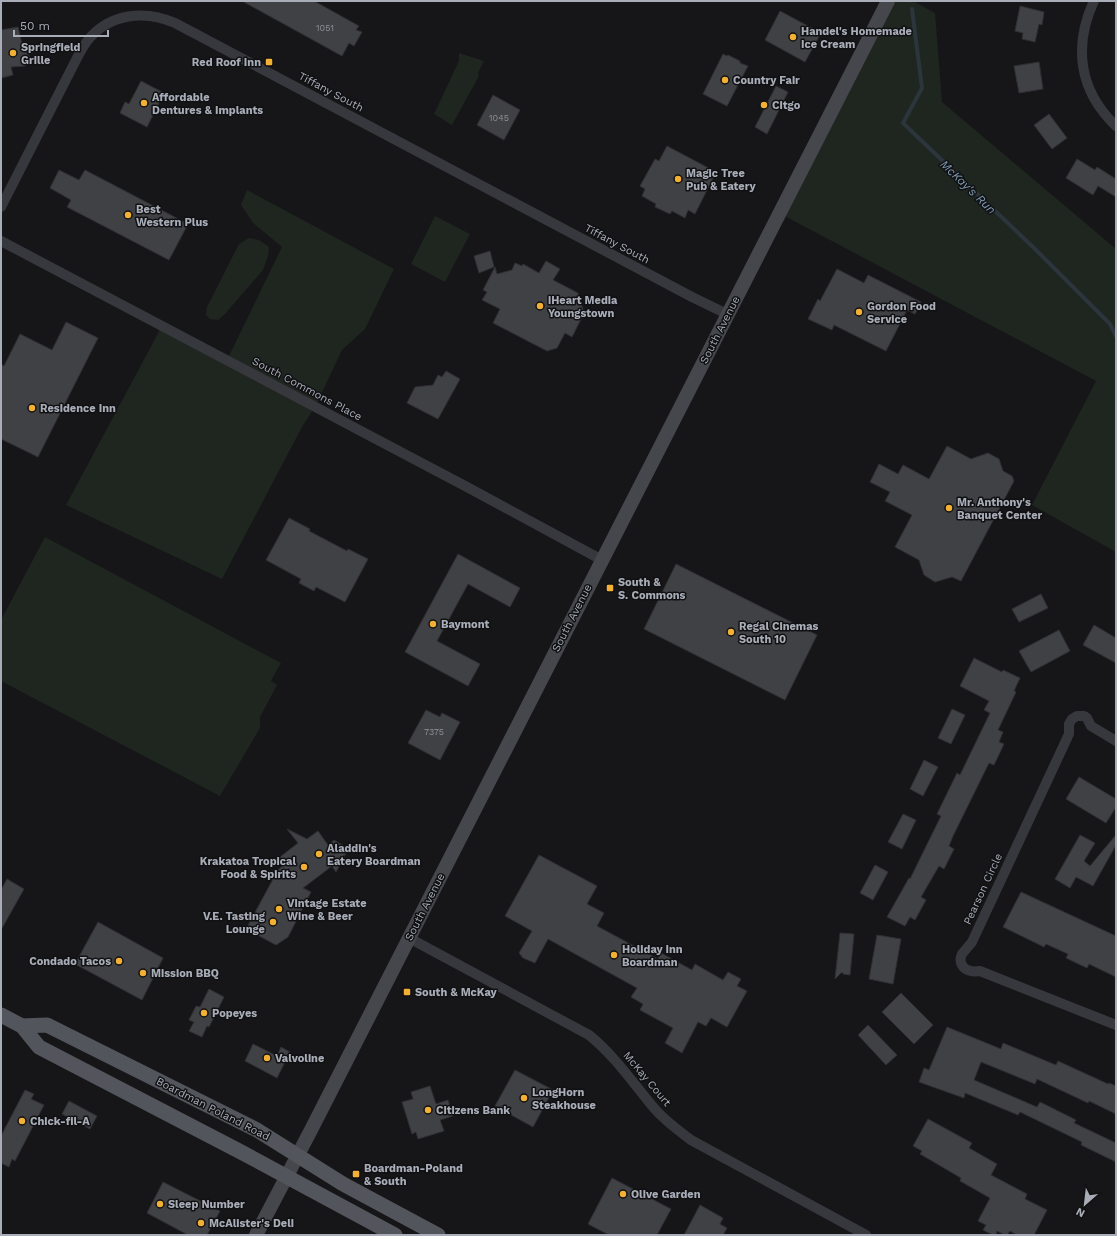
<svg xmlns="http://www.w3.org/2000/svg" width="1117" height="1236" viewBox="0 0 1117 1236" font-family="'Work Sans',sans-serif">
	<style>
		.green { fill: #1e261f }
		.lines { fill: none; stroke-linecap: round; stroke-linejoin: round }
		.stream { stroke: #2c353c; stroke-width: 4 }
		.building { fill: #404145; stroke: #303034 }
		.minor { stroke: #37383d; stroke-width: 10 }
		.secondary { stroke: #45474d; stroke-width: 14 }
		.primary { stroke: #53555c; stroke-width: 15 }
		.poi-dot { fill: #f2b134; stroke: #111113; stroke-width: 1.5 }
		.labels { text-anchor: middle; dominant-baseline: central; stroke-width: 3; stroke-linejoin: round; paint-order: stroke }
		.number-label { font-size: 9px; fill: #8e929b }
		.poi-label { font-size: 11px; font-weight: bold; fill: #a8adb8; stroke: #111113; text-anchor: start }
		.street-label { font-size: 11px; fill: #a8adb8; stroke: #111113 }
		.water-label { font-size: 12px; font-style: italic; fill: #7f9bb3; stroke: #111113 }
	</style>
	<rect width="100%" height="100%" fill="#161618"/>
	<path class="green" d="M888 1H913L935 13 942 102 1116 249V552L1032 505 1096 381 779 213Z
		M459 53 484 61 478 73 479 76 452 125 434 114 459 61Z
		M247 190 394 269 365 329 342 350 315 407 302 427 222 579 66 505 162 326 227 360 282 247 253 223 241 205Z
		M435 216 470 234 445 282 411 264Z
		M249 238 259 240 269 247 268 256 263 270 225 314 218 320 210 319 206 315 207 307 239 244Z
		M45 537 281 663 271 681 277 685 260 717V728L220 796 1 681V620Z"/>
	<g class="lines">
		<path class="stream" d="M912 9 922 88 903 123 1035 249 1110 324 1116 336"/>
	</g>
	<path class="building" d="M242 1H314L359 26 356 30 362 32 354 46 349 43 342 56Z
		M1020 6 1044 12 1042 25 1039 24 1035 42 1022 39 1023 33 1015 31Z
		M780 11 821 33 805 62 765 40Z
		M18 27 24 52 27 53 30 57 29 61 25 66 11 67 13 75 1 78V30Z
		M723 54 727 56 728 55 740 61V63L748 66 727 106 703 94Z
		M1039 62 1043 89 1019 93 1014 66Z
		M141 81 164 93 147 127 120 113 125 102 129 104Z
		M776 86 788 92 767 134 755 127Z
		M493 95 520 110 504 140 477 125Z
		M1049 114 1067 138 1052 149 1034 125Z
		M667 146 716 172 695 214 688 210 685 218 672 211 670 214 655 207 656 204 642 196 645 189 640 186 655 159 659 161Z
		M1077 159 1095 170 1097 167 1116 179V197L1098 186 1093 195 1066 178Z
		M59 170 79 180 85 170 188 224 169 260 67 207 71 200 50 188Z
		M490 251 494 267 479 273 474 256Z
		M546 261 560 269 553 280 578 293 584 313 572 337 565 333 557 348 547 351 493 323 500 309 482 300 487 292 483 290 495 267 497 274 512 270 515 263 522 266 523 264 539 273Z
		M837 269 864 283 868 275 921 302 915 314 907 310 886 351 834 325 832 330 808 319 818 299 820 301Z
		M66 322 98 338 38 457 1 439V364L4 366 20 334 52 350Z
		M446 371 460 379 438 419 407 403 415 387 433 385 438 375 442 377Z
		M947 446 971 459 988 453 999 459 1003 471 1012 476 1014 481 961 581 952 577 935 582 924 575 919 560 895 547 912 515 885 501 890 492 870 482 879 464 898 474 903 465 929 479Z
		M289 518 310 529 309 531 347 551 348 549 368 559 345 602 316 587 314 591 299 583 301 579 266 560Z
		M458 554 520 588 510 607 468 584 437 641 480 664 468 686 405 652Z
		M676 564 817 635 785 700 644 629Z
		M1041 594 1048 608 1019 622 1012 609Z
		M1094 625 1116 638V663L1083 645Z
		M1059 630 1070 651 1031 672 1019 651Z
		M974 658 1002 672 1003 670 1020 678 1014 691 1016 692 998 730 1003 732 999 742 1004 744 994 765 989 763 953 836 949 846 954 849 944 869 939 866 921 897 926 900 915 920 910 917 905 926 887 917 909 878 910 879 941 816 937 814 957 773 960 775 990 713 984 710 989 701 960 686Z
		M952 709 965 715 951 744 938 738Z
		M426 710 440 717 442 713 460 722 440 760 408 743Z
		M924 760 938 767 923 796 910 789Z
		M1079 777 1116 799V807L1106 823 1066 799Z
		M903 814 916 820 902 849 888 842Z
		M287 829 307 839 318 831 328 845 334 840 344 846 347 851 336 872 332 866 303 888 311 892 288 937 276 945 246 929 278 870 285 864 280 857 298 843Z
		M1080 835 1095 843 1084 861 1090 866 1115 836 1116 845 1093 886 1076 877 1070 888 1055 879Z
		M539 855 597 886 587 904 604 913 597 926 658 959 661 953 692 970 695 964 723 980 728 972 741 979 737 986 747 991 727 1027 711 1018 706 1026 698 1022 682 1053 665 1043 673 1028 640 1010 643 1004 631 997 637 988 548 939 535 963 523 958 519 953 532 931 505 916Z
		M875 865 888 872 873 900 860 893Z
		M7 879 24 889 1 930V890Z
		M1021 892 1116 936V977L1089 964 1087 968 1066 958 1068 954 1046 944 1044 947 1003 927Z
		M98 922 163 958 142 1000 75 964Z
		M840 933 854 934 850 975 843 974 842 972 835 979Z
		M877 935 901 939 893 984 869 979Z
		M209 989 224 997 209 1027 207 1026 202 1037 189 1031 194 1022 189 1020 196 1006 200 1007Z
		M901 993 933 1025 914 1044 882 1012Z
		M868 1025 897 1055 886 1065 858 1035Z
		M947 1027 1001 1049 1003 1043 1056 1065 1058 1061 1108 1084 1109 1083 1116 1086V1114L1089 1101 1088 1103 1037 1079 1035 1084 981 1062 974 1080 1037 1107 1040 1102 1076 1120 1074 1123 1116 1143V1162L1081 1145 1082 1142 1020 1112 1018 1115 965 1093 964 1098 919 1082 924 1068 929 1070Z
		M253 1044 277 1056 281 1047 290 1052 277 1078 245 1061Z
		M515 1070 553 1090 533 1127 495 1106Z
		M430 1086 436 1104 448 1100 453 1116 440 1120 444 1131 418 1139 416 1132 412 1134 402 1102 413 1099 411 1092Z
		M25 1090 34 1094 31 1099 44 1105 15 1161 12 1159 9 1167 1 1163V1136Z
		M69 1101 97 1116 90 1129 62 1114Z
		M928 1119 972 1143 969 1148 997 1164 991 1175 1027 1194 1025 1199 1047 1210 1034 1235H1017L1010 1231 1007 1235H1005L997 1231 996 1235H993L983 1230 986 1225 978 1221 990 1198 960 1181 961 1178 920 1154 922 1151 913 1146Z
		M612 1178 671 1209 657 1235H609L588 1224Z
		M163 1182 220 1211 207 1235H188L147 1213Z
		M700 1205 723 1218 720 1224 727 1228 723 1235H684Z"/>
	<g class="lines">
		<path class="minor" d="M1094 1C1073 46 1079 91 1116 126
			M1 207 78 56C81 51 84 45 88 40 110 13 145 10 175 23L692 297 727 314
			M1 241 467 487 602 560
			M1116 741 1091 726 1087 718 1084 716H1077L1072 719 1069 724V734L972 942C969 946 965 950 962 954 958 962 963 970 971 971 974 972 977 971 980 971L1116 1025
			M409 938 589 1035C615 1056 633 1083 654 1108 665 1121 678 1130 691 1140L866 1235"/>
		<path class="secondary" d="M256 1235 312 1128 888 1"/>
		<path class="primary" d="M1 1015 22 1026 39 1047 241 1152 395 1235
			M22 1026 47 1025 257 1130 343 1184 438 1235"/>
	</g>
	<g class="poi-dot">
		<circle cx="793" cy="37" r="4"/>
		<circle cx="13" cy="53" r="4"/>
		<rect x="265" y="58" width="8" height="8" rx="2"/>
		<circle cx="725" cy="80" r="4"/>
		<circle cx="144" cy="103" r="4"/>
		<circle cx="764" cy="105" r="4"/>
		<circle cx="678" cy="179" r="4"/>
		<circle cx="128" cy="215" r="4"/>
		<circle cx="540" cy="306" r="4"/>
		<circle cx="859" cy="312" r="4"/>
		<circle cx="32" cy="408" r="4"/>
		<circle cx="949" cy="508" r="4"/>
		<rect x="606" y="584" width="8" height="8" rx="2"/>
		<circle cx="433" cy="624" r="4"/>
		<circle cx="731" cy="632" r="4"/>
		<circle cx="319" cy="854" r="4"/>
		<circle cx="304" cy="867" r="4"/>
		<circle cx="279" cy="909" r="4"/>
		<circle cx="273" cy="922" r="4"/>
		<circle cx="614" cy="955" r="4"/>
		<circle cx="119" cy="961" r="4"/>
		<circle cx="143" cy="973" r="4"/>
		<rect x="403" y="988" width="8" height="8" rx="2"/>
		<circle cx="204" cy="1013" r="4"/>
		<circle cx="267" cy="1058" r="4"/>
		<circle cx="524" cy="1098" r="4"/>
		<circle cx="428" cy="1110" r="4"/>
		<circle cx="22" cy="1121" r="4"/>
		<rect x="352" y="1170" width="8" height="8" rx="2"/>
		<circle cx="623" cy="1194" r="4"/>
		<circle cx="160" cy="1204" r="4"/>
		<circle cx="201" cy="1223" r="4"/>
	</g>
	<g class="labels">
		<g class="number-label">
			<text x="325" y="28">1051</text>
			<text x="499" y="118">1045</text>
			<text x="434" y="732">7375</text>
		</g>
		<g class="poi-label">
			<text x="801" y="31">Handel's Homemade<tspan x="801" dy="13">Ice Cream</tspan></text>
			<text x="21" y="47">Springfield<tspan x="21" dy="13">Grille</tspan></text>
			<text x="261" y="62" text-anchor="end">Red Roof Inn</text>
			<text x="733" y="80">Country Fair</text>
			<text x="152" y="97">Affordable<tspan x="152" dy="13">Dentures &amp; Implants</tspan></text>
			<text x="772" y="105">Citgo</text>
			<text x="686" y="173">Magic Tree<tspan x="686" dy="13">Pub &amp; Eatery</tspan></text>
			<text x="136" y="209">Best<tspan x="136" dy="13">Western Plus</tspan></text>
			<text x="548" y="300">iHeart Media<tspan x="548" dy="13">Youngstown</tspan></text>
			<text x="867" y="306">Gordon Food<tspan x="867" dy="13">Service</tspan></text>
			<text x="40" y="408">Residence Inn</text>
			<text x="957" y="502">Mr. Anthony's<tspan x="957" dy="13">Banquet Center</tspan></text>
			<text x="618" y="582">South &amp;<tspan x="618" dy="13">S. Commons</tspan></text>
			<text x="441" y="624">Baymont</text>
			<text x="739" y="626">Regal Cinemas<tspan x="739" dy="13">South 10</tspan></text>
			<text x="327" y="848">Aladdin's<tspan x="327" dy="13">Eatery Boardman</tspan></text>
			<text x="296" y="861" text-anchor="end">Krakatoa Tropical<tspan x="296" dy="13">Food &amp; Spirits</tspan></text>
			<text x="287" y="903">Vintage Estate<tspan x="287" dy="13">Wine &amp; Beer</tspan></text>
			<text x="265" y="916" text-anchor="end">V.E. Tasting<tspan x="265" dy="13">Lounge</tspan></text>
			<text x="622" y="949">Holiday Inn<tspan x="622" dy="13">Boardman</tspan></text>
			<text x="111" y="961" text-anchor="end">Condado Tacos</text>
			<text x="151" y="973">Mission BBQ</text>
			<text x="415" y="992">South &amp; McKay</text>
			<text x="212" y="1013">Popeyes</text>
			<text x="275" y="1058">Valvoline</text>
			<text x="532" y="1092">LongHorn<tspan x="532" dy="13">Steakhouse</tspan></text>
			<text x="436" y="1110">Citizens Bank</text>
			<text x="30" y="1121">Chick-fil-A</text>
			<text x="364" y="1168">Boardman-Poland<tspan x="364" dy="13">&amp; South</tspan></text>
			<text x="631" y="1194">Olive Garden</text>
			<text x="168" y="1204">Sleep Number</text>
			<text x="209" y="1223">McAlister's Deli</text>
		</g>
		<g class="street-label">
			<text transform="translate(331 92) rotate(28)">Tiffany South</text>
			<text transform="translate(617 244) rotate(28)">Tiffany South</text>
			<text transform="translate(720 330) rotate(-63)">South Avenue</text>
			<text transform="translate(307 389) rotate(28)">South Commons Place</text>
			<text transform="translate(572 618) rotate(-63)">South Avenue</text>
			<text transform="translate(983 889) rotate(-65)">Pearson Circle</text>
			<text transform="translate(425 907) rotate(-63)">South Avenue</text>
			<text transform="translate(647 1079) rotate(50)">McKay Court</text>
			<text transform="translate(213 1109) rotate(27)">Boardman Poland Road</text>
		</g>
		<g class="water-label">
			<text transform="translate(968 187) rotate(44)">McKay's Run</text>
		</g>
	</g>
	<rect width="1117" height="1236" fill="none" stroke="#a8adb8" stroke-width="4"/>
	<g transform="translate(1085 1204) rotate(208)" stroke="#111113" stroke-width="3" paint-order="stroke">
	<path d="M0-3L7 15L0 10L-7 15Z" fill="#a8adb8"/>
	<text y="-6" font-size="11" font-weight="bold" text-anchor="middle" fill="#a8adb8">N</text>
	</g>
	<path d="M14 30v6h94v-6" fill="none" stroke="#a8adb8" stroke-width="2"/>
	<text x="20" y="30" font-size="12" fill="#a8adb8" stroke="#111113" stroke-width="3" paint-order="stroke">50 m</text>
</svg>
